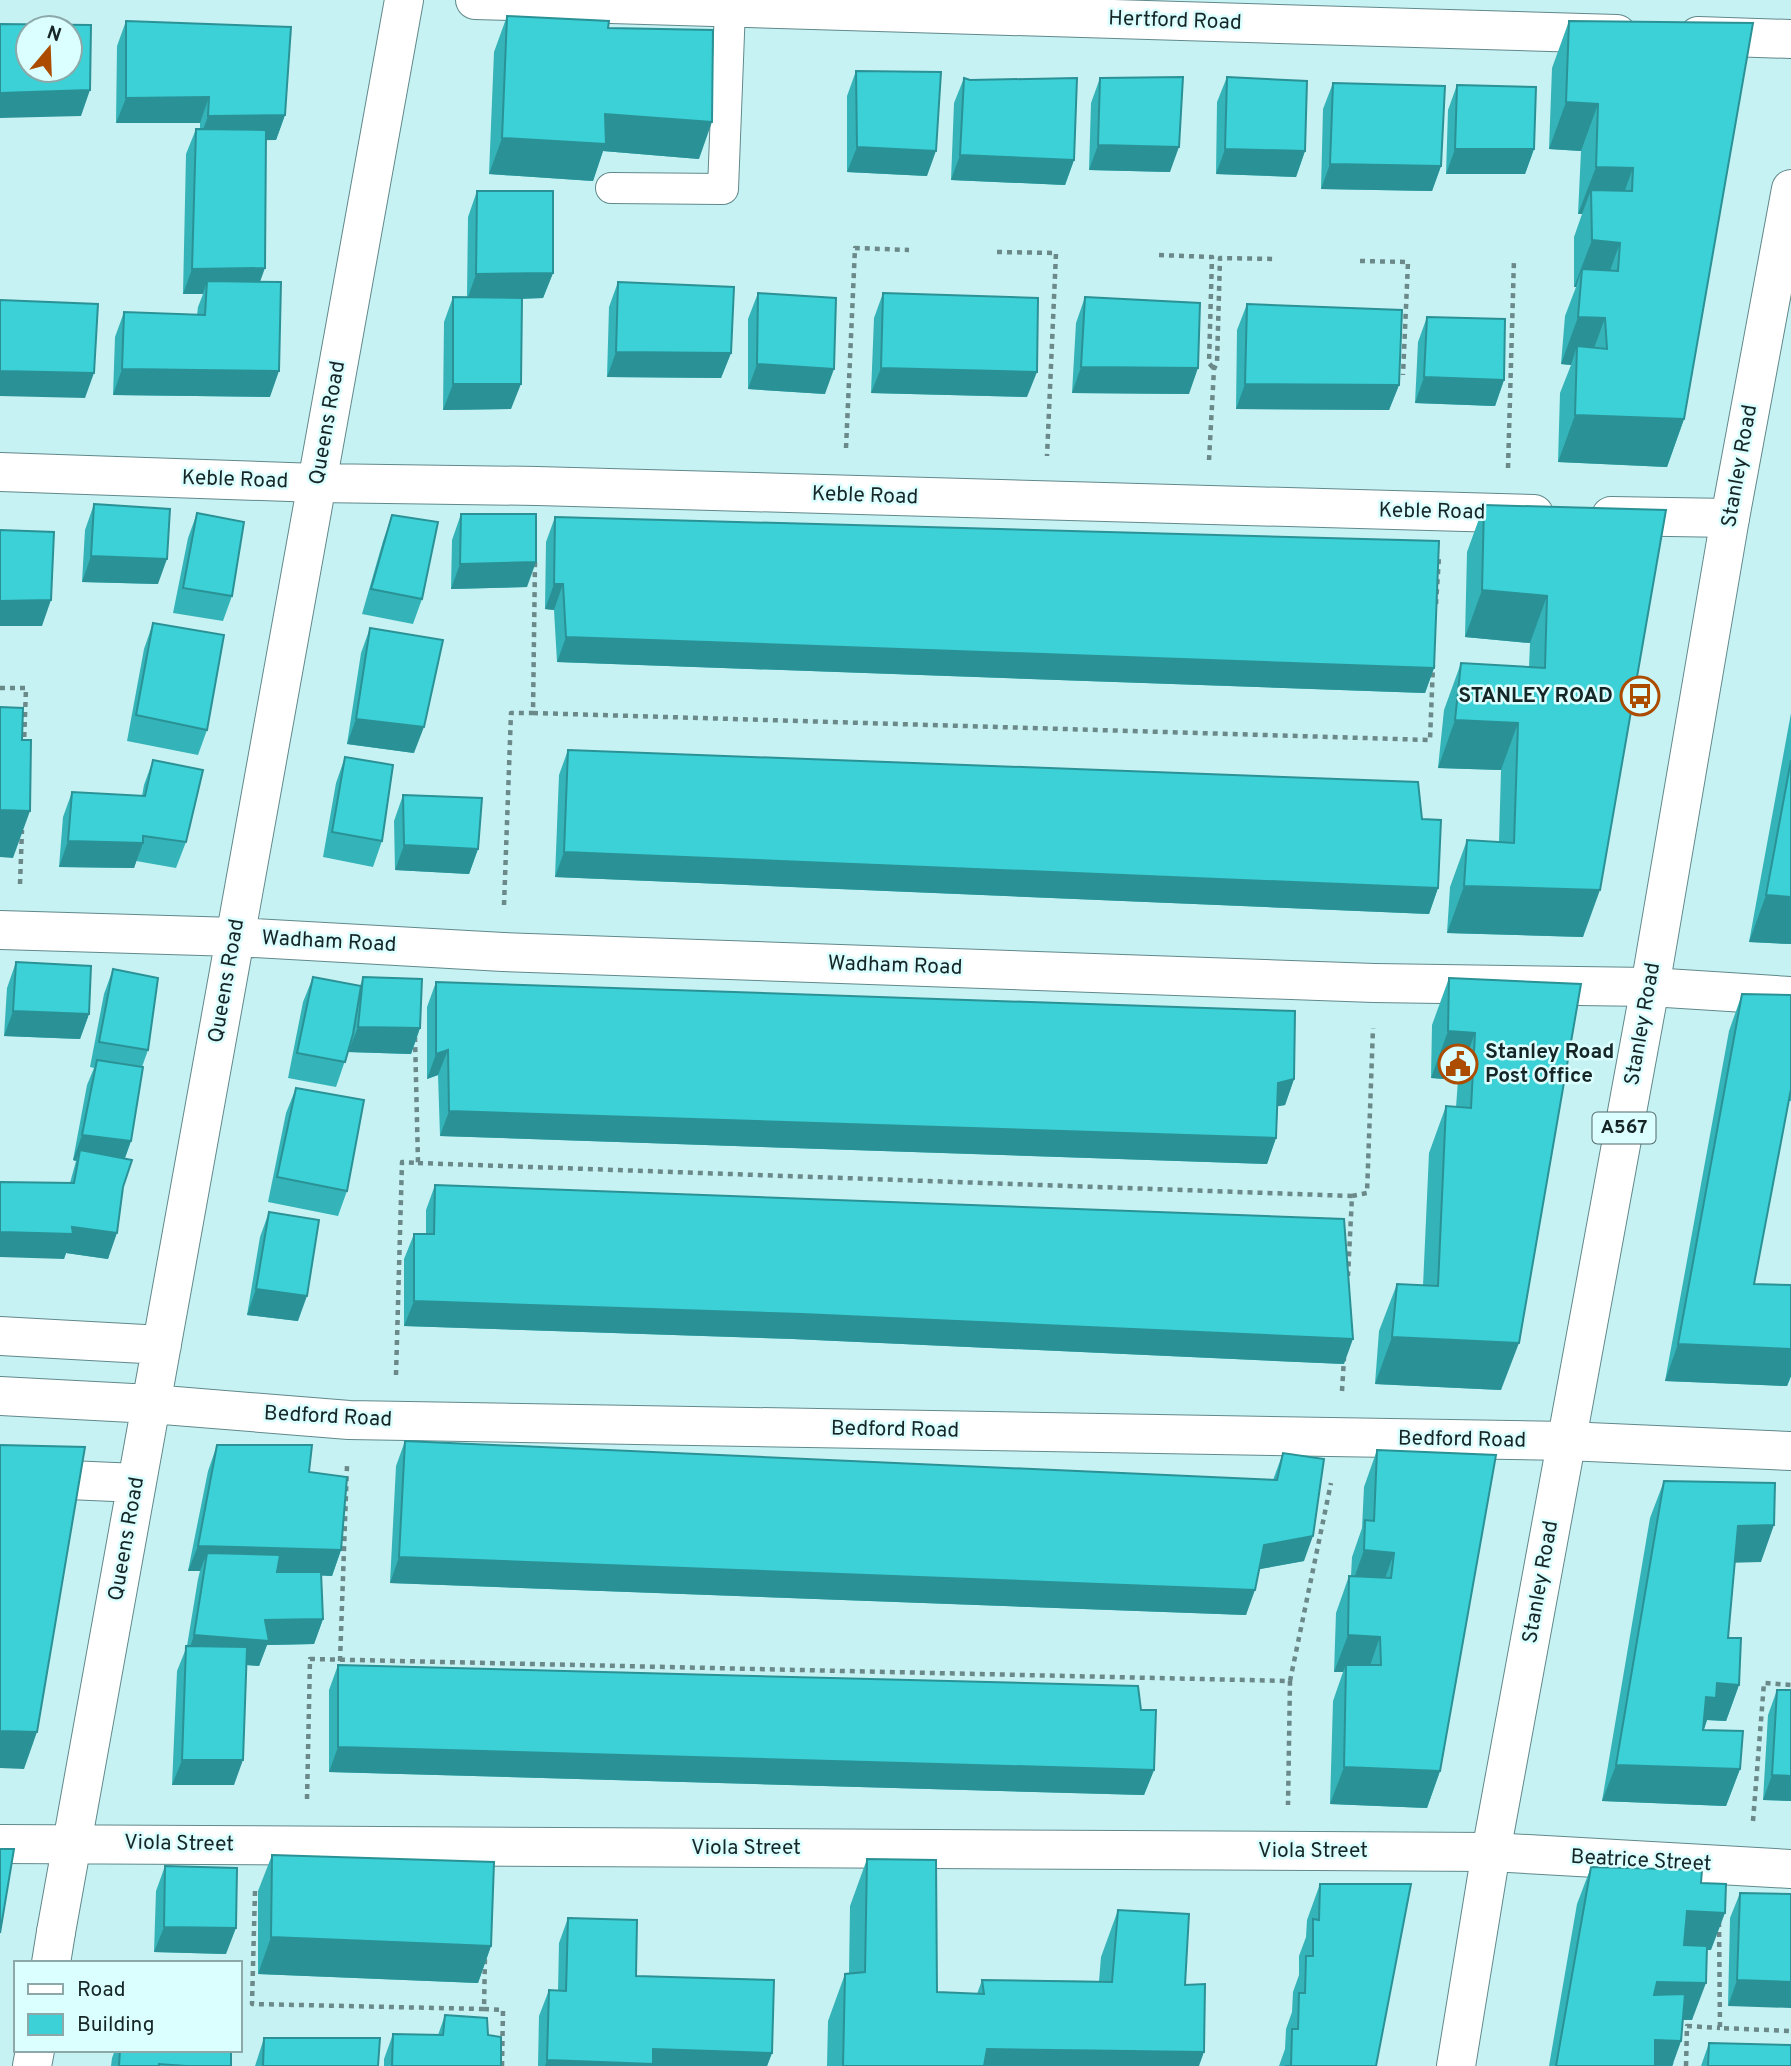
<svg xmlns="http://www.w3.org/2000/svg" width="1791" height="2066" viewBox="0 0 1791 2066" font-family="Overpass,sans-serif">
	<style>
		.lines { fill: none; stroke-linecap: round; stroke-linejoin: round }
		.service-casing { stroke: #61888a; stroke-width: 32 }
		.pedestrian-casing { stroke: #61888a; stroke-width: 40 }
		.minor-casing { stroke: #61888a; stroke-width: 40 }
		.primary-casing { stroke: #61888a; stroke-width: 40 }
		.path { stroke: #6c898a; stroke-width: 4.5; stroke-dasharray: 5 5; stroke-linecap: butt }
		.service { stroke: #fff; stroke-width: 30 }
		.pedestrian { stroke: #fff; stroke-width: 38 }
		.minor { stroke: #fff; stroke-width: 38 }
		.primary { stroke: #fff; stroke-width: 38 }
		.wall { fill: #34b4b8 }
		.shaded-wall { fill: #2a9296 }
		.building { fill: #3cd1d6; stroke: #2a9296; stroke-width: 2; fill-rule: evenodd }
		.labels { text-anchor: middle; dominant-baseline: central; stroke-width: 5; stroke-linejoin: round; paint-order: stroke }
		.shield { fill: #dbfefe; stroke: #516768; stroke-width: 2 }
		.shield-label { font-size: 19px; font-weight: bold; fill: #162627 }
		.street-label { font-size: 21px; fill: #162627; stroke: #dbfefe }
		.poi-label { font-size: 21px; font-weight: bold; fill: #162627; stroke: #dbfefe; text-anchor: end }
	</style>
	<rect width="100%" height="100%" fill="#c7f2f3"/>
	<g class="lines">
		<defs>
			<path id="service" d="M611 188 723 189 730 8"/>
			<path id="pedestrian" d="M51 1963 56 1932
				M32 2066 35 2050"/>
			<path id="minor" d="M475 0 1617 34
				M1698 36 1791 39
				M0 472 317 483 537 486 1534 514
				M1611 516 1730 518
				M0 930 235 937 503 952 1374 983 1650 987 1791 996
				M0 1336 162 1345
				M0 1396 151 1404 349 1420 1566 1441 1791 1451
				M0 1477 137 1483
				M0 1844 1491 1852 1791 1869
				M56 1932 404 0"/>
			<path id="primary" d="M1456 2066 1491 1852 1650 987 1730 518 1791 189"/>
		</defs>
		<use href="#service" class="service-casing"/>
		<use href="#pedestrian" class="pedestrian-casing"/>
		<use href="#minor" class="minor-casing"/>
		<use href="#primary" class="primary-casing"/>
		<path class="path" d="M997 252 1056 253 1047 456
			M1159 255 1212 257 1209 363 1214 369
			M1360 261 1408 262 1403 375
			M846 448 855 248 909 250
			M1209 460 1214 369 1217 363 1220 258 1274 259
			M1508 468 1514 259
			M1436 604 1439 557
			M0 688H26L24 744
			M533 713 1430 740 1433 665
			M20 884 22 830
			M504 905 511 713H533L535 562
			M418 1163 1352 1196 1348 1276
			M1352 1196 1367 1193 1373 1028
			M396 1375 402 1162 418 1163 415 1037
			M1342 1391 1344 1358
			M340 1661 347 1466
			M1290 1681 1331 1483
			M307 1799 310 1659 1290 1681 1288 1805
			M1753 1821 1764 1683 1791 1685
			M255 1891 252 2004 484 2009 485 1956
			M1719 1922 1720 2028 1791 2031
			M484 2009 503 2010 502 2066
			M1686 2066 1687 2026 1720 2028"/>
		<use href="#service" class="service"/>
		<use href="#pedestrian" class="pedestrian"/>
		<use href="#minor" class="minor"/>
		<use href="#primary" class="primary"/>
	</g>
	<path class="wall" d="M507 16 608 28 699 159 603 151 593 181 489 174 494 52Z
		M126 21 285 115 276 140H266L260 282 270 397 113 395 115 337 124 312 197 315 198 307 203 294H183L186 154 196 129H200V123H116L117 46Z
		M1569 21 1753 23 1684 419 1667 467 1558 462 1560 393 1571 365 1561 364 1565 316 1576 287H1574V237L1582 214H1578L1581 151 1549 149 1552 68Z
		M856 71 927 176 847 172V96Z
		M1227 77 1305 151 1296 177 1216 174 1217 102Z
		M964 78 1074 160 1065 185 951 180 954 103Z
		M1100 78 1170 172 1089 170 1091 103Z
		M1333 83 1441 166 1432 191 1321 189 1323 109Z
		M1457 85 1534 149 1525 174H1446L1448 110Z
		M477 191 553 273 543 298 522 299 511 409 443 410 444 322 453 297H467L468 217Z
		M618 282 731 353 721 378 607 377 609 307Z
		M758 293 825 394 748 389V319Z
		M883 293 1027 397 871 393 874 318Z
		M1085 297 1189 394 1072 393 1076 323Z
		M1247 304 1399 385 1389 410 1236 409 1237 330Z
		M1427 317 1504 380 1495 406 1415 403 1418 342Z
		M94 504 158 584 82 582 85 530Z
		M1484 505 1666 510 1583 937 1447 933 1450 887 1467 840 1499 842 1501 770 1438 768 1444 710 1461 663 1529 667 1530 643 1465 637 1467 552Z
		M197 513 232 596 223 621 173 613 188 538Z
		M461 514 527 587 451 589 452 540Z
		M392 515 422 599 413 624 362 614 383 541Z
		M555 517 1434 668 1425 693 557 662 554 610 545 609 546 542Z
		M153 623 207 730 198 755 127 741 144 649Z
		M370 628 414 753 347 744 361 653Z
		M1791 713V944L1749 942Z
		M568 750 1422 819 1438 888 1429 914 555 877 559 775Z
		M345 757 382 841 373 867 323 857 336 783Z
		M153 760 186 842 176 868 136 861 134 868 59 867 63 817 72 792 142 796 144 785Z
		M403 795 478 849 469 874 395 870 394 821Z
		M16 962 89 1014 80 1039 4 1036 7 988Z
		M113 969 148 1050 142 1067 131 1141 125 1158 123 1187 108 1259 66 1253 64 1259 70 1183 76 1161 73 1160 87 1085 94 1068 90 1067 104 994Z
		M313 977 360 986 363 977 420 1028 411 1054 348 1052 336 1087 288 1078 303 1002Z
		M1449 978 1581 984 1501 1390 1375 1384 1379 1331 1397 1284 1423 1286 1429 1153 1446 1106 1456 1107 1458 1080 1431 1078 1432 1025Z
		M436 982 1294 1079 1285 1105 1278 1106 1276 1138 1267 1164 440 1136 438 1075 427 1079V1007Z
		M1742 994 1791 995V1101H1789L1754 1284 1791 1285V1376L1787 1386 1665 1381 1729 1031Z
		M296 1088 347 1191 338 1216 268 1202 286 1113Z
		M435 1185 1344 1364 793 1339 404 1326V1259L414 1234H426V1210Z
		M269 1212 298 1321 247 1315 260 1237Z
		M405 1441 1273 1480 1283 1453 1304 1561 1259 1569 1246 1615 390 1583 396 1466Z
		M217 1445 309 1472 341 1550 332 1576 321 1575 323 1619 314 1644 267 1645 259 1666 246 1665 234 1785H172L177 1671 187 1646 198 1579 200 1571H188L208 1471Z
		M1377 1450 1440 1771 1427 1808 1330 1804 1333 1701 1343 1672H1334L1336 1613 1349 1576H1351L1352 1557 1362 1528 1364 1487Z
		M1664 1481 1761 1562H1735L1728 1638 1739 1685 1726 1721 1707 1720 1704 1730 1740 1769 1726 1806 1602 1801 1650 1518Z
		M338 1665 1141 1710 1154 1770 1144 1795 329 1772V1690Z
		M1777 1690 1791 1801 1763 1800 1768 1715Z
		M272 1855 491 1946 478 1983 258 1974V1891Z
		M867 1859 937 1992 977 1994 982 1980 1099 1981 1101 1957 1118 1910 1185 1985 1199 2066H827L828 2021 845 1974H849L850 1906Z
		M165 1866 226 1954 154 1952 156 1891Z
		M1591 1867 1701 1883 1711 1950H1707L1692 2020H1683L1681 2041 1672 2066H1549L1577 1904Z
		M1320 1884 1376 2066H1279L1285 2049 1286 2029 1292 2012 1293 1992 1299 1975V1956L1306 1937 1307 1920Z
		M1740 1893 1791 1894 1728 2006 1730 1918Z
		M568 1918 636 1976 772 2053 767 2066H538L539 2016 549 1990 558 1991 559 1943Z
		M445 2015 488 2035 501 2066H384V2059L393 2034 438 2035Z
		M264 2038 378 2066H255Z
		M1709 2043 1791 2066H1701Z
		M115 2050H231V2066H111L112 2058Z"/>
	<path class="shaded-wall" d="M90 90 81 116 0 118V93Z
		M209 97 200 123H116L126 98Z
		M1566 102 1598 104 1581 151 1549 149Z
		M605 114 712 122 699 159 603 151 593 181 489 174 502 138Z
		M285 115 276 140 199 141 208 116Z
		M1098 145 1179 147 1170 172 1089 170Z
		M857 147 936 151 927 176 847 172Z
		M1225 149 1305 151 1296 177 1216 174Z
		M1455 149H1534L1525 174H1446Z
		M960 155 1074 160 1065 185 951 180Z
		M1330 164 1441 166 1432 191 1321 189Z
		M1596 167 1633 168 1616 215 1591 190 1582 214H1578Z
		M1592 240 1620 243 1603 290 1582 269 1576 287H1574Z
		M265 268 256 293 207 281 203 294H183L192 269Z
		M553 273 543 298 467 300 476 274Z
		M1578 317 1605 318 1588 365 1577 346 1571 365 1561 364Z
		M616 352 731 353 721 378 607 377Z
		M757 364 834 369 825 394 748 389Z
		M1081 367 1198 368 1189 394 1072 393Z
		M881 368 1037 372 1027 397 871 393Z
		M122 369 279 371 270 397 113 395Z
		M0 371 94 373 85 398 0 396Z
		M1424 377 1504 380 1495 406 1415 403Z
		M453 384H521L511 409 443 410Z
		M1245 384 1399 385 1389 410 1236 409Z
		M1575 415 1684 419 1667 467 1558 462Z
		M91 556 167 559 158 584 82 582Z
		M536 562 527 587 451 589 460 564Z
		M554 584H563L554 610 545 609Z
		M1482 590 1547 596 1530 643 1465 637Z
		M51 600 42 626H0V601Z
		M566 637 1434 668 1425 693 557 662Z
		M356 719 424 727 414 753 347 744Z
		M1455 720 1518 723 1501 770 1438 768Z
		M0 810 30 811 13 858 0 857Z
		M68 841 143 843 134 868 59 867Z
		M404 845 478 849 469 874 395 870Z
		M564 852 1438 888 1429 914 555 877Z
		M1464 886 1600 890 1583 937 1447 933Z
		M1766 895 1791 897V944L1749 942Z
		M13 1011 89 1014 80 1039 4 1036Z
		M358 1027 420 1028 411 1054 348 1052Z
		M1448 1031 1475 1033 1458 1080 1431 1078Z
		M448 1050 438 1075 427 1079 436 1054Z
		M1294 1079 1285 1105 1269 1108 1278 1083Z
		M449 1111 1276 1138 1267 1164 440 1136Z
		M82 1135 131 1141 122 1166 80 1150 76 1161 73 1160Z
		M72 1227 117 1233 108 1259 66 1253 64 1259 0 1257V1232Z
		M256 1289 307 1296 298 1321 247 1315Z
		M414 1301 802 1314 1353 1339 1344 1364 793 1339 404 1326Z
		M1392 1337 1519 1343 1501 1390 1375 1384Z
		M1678 1344 1791 1349V1376L1787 1386 1665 1381Z
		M1774 1525 1761 1562 1724 1563 1738 1526Z
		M1313 1536 1304 1561 1255 1570 1264 1545Z
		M198 1546 341 1550 332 1576 204 1571 207 1553 200 1571H188Z
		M1364 1550 1394 1553 1381 1590 1351 1587Z
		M399 1557 1255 1590 1246 1615 390 1583Z
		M323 1619 314 1644 267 1645 259 1666 186 1660 194 1635 265 1620Z
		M1348 1635 1380 1637 1367 1674 1346 1665 1343 1672H1334Z
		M1717 1683 1739 1685 1726 1721 1707 1720 1702 1734 1706 1697Z
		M0 1731 37 1732 24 1769 0 1768Z
		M338 1747 1154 1770 1144 1795 329 1772Z
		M182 1760H243L234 1785H172Z
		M1616 1765 1740 1769 1726 1806 1602 1801Z
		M1344 1767 1440 1771 1427 1808 1330 1804Z
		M1772 1775 1791 1776V1801L1763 1800Z
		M1687 1911 1725 1913 1711 1950 1673 1948Z
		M164 1927 236 1928 226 1954 154 1952Z
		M271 1937 491 1946 478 1983 258 1974Z
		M1737 1980 1791 1982V2008L1728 2006Z
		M1657 1982 1706 1983 1692 2020 1644 2019Z
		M1655 2040 1681 2041 1672 2066H1645Z
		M653 2049 772 2053 767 2066H545L547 2060Z
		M987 2049 1204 2052 1199 2066H918Z"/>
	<path class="building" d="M507 16 609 21 608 28 713 30 712 122 605 114 606 144 502 138Z
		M126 21 291 27 285 115 208 116 209 97 126 98Z
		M1569 21 1753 23 1684 419 1575 415 1577 346 1607 349 1605 318 1578 317 1582 269 1618 271 1620 243 1592 240 1591 190 1632 191 1633 168 1596 167 1598 104 1566 102Z
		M0 24 91 25 90 90 0 93ZM28 28H70V70H28Z
		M856 71 941 72 936 151 857 147Z
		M1183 77 1179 147 1098 145 1100 78Z
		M1227 77 1307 81 1305 151 1225 149Z
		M964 78 970 80 1077 78 1074 160 960 155Z
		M1333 83 1445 86 1441 166 1330 164Z
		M1457 85 1536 87 1534 149H1455Z
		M196 129 266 130 265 268 192 269Z
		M477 191H553V273L476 274Z
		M207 281 281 282 279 371 122 369 124 312 205 315Z
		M618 282 734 287 731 353 616 352Z
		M758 293 836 298 834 369 757 364Z
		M883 293 1038 298 1037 372 881 368Z
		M453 297 522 298 521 384H453Z
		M1085 297 1200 303 1198 368 1081 367Z
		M0 300 98 304 94 373 0 371Z
		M1247 304 1402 310 1399 385 1245 384Z
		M1427 317 1505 319 1504 380 1424 377Z
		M94 504 170 509 167 559 91 556Z
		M1484 505 1666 510 1600 890 1464 886 1467 840 1514 843 1518 723 1455 720 1461 663 1545 668 1547 596 1482 590Z
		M197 513 244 522 232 596 183 588Z
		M461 514H536V562L460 564Z
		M392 515 438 522 422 599 371 589Z
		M555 517 1439 541 1434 668 566 637 563 584H554Z
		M0 530 54 532 51 600 0 601Z
		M153 623 224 635 207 730 136 715Z
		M370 628 443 640 424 727 356 719Z
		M0 707 23 708 22 740H31L30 811 0 810Z
		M568 750 1418 782 1422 819 1441 820 1438 888 564 852Z
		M345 757 393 765 382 841 332 832Z
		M153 760 203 770 186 842 143 836V843L68 841 72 792 145 796Z
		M1791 760V897L1766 895Z
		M403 795 482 798 478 849 404 845Z
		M16 962 91 966 89 1014 13 1011Z
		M113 969 158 978 148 1050 99 1042Z
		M313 977 361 986 353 1034 345 1062 297 1053Z
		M363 977 422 979 420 1028 358 1027Z
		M1449 978 1581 984 1519 1343 1392 1337 1397 1284 1438 1286 1446 1106 1471 1108 1475 1033 1448 1031Z
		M436 982 1295 1011 1294 1079 1278 1083 1276 1138 449 1111 448 1050 436 1054Z
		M1742 994 1791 995V1089L1754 1284 1791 1285V1349L1678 1344Z
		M97 1060 143 1067 131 1141 82 1135Z
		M296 1088 364 1100 347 1191 277 1177Z
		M80 1150 132 1160 123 1187 117 1233 72 1227 73 1234 0 1232V1182L74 1183Z
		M435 1185 1344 1219 1353 1339 802 1314 414 1301V1234H434Z
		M269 1212 319 1220 307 1296 256 1289Z
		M405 1441 1277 1480 1283 1453 1324 1459 1313 1536 1264 1545 1255 1590 399 1557Z
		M0 1445 85 1447 37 1732 0 1731Z
		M217 1445H312L309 1472 347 1477 341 1550 198 1546Z
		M1377 1450 1496 1455 1440 1771 1344 1767 1346 1665H1381L1380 1637 1348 1635 1349 1576 1391 1578 1394 1553 1364 1550 1365 1520 1374 1521Z
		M1664 1481 1775 1483 1774 1525 1738 1526 1728 1638H1741L1739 1685 1717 1683 1716 1698 1706 1697 1703 1730 1743 1731 1740 1769 1616 1765Z
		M207 1553 280 1555 277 1572H321L323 1619 265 1620 269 1641 194 1635Z
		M186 1646 247 1647 243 1760H182Z
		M338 1665 1138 1686 1141 1710H1156L1154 1770 338 1747Z
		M1777 1690H1791V1776L1772 1775Z
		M0 1849H14L0 1933Z
		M272 1855 494 1862 491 1946 271 1937Z
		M867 1859 936 1860 937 1992 984 1994 982 1980 1112 1982 1118 1910 1189 1914 1185 1985 1205 1984 1204 2052 987 2049 984 2066H843L845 1974 865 1972Z
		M165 1866 237 1868 236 1928 164 1927Z
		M1591 1867 1702 1870 1701 1883 1726 1884 1725 1913 1687 1911 1684 1945 1707 1946 1706 1983 1657 1982 1654 1995 1685 1994 1681 2041 1655 2040V2064H1672L1671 2066H1556Z
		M1320 1884H1411L1376 2066H1285H1291L1292 2029H1298L1299 1993H1305L1306 1956H1313V1919L1319 1920Z
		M1740 1893 1791 1894V1982L1737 1980Z
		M568 1918 637 1920 636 1976 774 1980 772 2053 653 2049V2064L547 2060 549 1990 566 1991Z
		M445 2015 487 2018 488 2035 501 2037V2066H392L393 2034 443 2035Z
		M264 2038H380L378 2066H263Z
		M1709 2043 1791 2045V2066H1708Z
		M120 2050H231V2066H186L159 2064V2066H119Z"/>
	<defs>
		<symbol id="bus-ring" viewBox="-11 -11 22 22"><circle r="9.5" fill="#dbfefe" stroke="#ac4c01" stroke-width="1.5"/><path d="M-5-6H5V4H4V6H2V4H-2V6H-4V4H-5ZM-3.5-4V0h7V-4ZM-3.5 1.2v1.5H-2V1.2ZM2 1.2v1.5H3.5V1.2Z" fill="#ac4c01"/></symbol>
		<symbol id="civic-ring" viewBox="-11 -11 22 22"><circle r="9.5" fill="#dbfefe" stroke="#ac4c01" stroke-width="1.5"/><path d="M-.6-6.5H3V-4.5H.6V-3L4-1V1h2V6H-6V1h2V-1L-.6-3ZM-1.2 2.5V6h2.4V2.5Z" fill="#ac4c01"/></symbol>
	</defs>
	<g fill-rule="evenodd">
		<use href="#bus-ring" x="1618" y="674" width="44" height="44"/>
		<use href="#civic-ring" x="1436" y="1042" width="44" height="44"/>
	</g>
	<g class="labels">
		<rect class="shield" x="1592.5" y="1112.5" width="63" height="31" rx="5"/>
		<g class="shield-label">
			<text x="1624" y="1128">A567</text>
		</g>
		<g class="street-label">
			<text transform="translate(1175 21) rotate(2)">Hertford Road</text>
			<text transform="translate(328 423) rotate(-80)">Queens Road</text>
			<text transform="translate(1740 466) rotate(-80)">Stanley Road</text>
			<text transform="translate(235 480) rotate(2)">Keble Road</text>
			<text transform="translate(865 496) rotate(2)">Keble Road</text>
			<text transform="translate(1432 512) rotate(1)">Keble Road</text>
			<text transform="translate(329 942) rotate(3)">Wadham Road</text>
			<text transform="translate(895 966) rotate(2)">Wadham Road</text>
			<text transform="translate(227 981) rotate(-80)">Queens Road</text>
			<text transform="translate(1643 1024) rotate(-80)">Stanley Road</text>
			<text transform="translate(328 1417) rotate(3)">Bedford Road</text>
			<text transform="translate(895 1430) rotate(1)">Bedford Road</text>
			<text transform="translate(1462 1440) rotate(1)">Bedford Road</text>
			<text transform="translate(127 1539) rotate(-80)">Queens Road</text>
			<text transform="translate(1541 1582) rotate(-80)">Stanley Road</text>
			<text transform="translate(179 1844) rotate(1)">Viola Street</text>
			<text x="746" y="1848">Viola Street</text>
			<text x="1313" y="1851">Viola Street</text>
			<text transform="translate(1641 1861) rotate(3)">Beatrice Street</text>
		</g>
		<g class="poi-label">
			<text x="1613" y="696">STANLEY ROAD</text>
			<text x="1485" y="1052" text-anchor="start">Stanley Road<tspan x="1485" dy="24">Post Office</tspan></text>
		</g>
	</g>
	<rect x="14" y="1961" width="228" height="91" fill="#dbfefe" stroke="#8ca8a8" stroke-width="2"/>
	<rect x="28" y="1984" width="35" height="10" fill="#ffffff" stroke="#8ca8a8" stroke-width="2"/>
	<text x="77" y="1996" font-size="21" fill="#162627">Road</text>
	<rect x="28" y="2014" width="35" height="21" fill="#3cd1d6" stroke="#8ca8a8" stroke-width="2"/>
	<text x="77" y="2031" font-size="21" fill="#162627">Building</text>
	<g transform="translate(49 49) rotate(19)"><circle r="33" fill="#dbfefe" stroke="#8ca8a8" stroke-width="2"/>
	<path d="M0-5L12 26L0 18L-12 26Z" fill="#ac4c01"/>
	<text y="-10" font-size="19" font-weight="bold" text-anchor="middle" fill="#162627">N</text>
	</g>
</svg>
